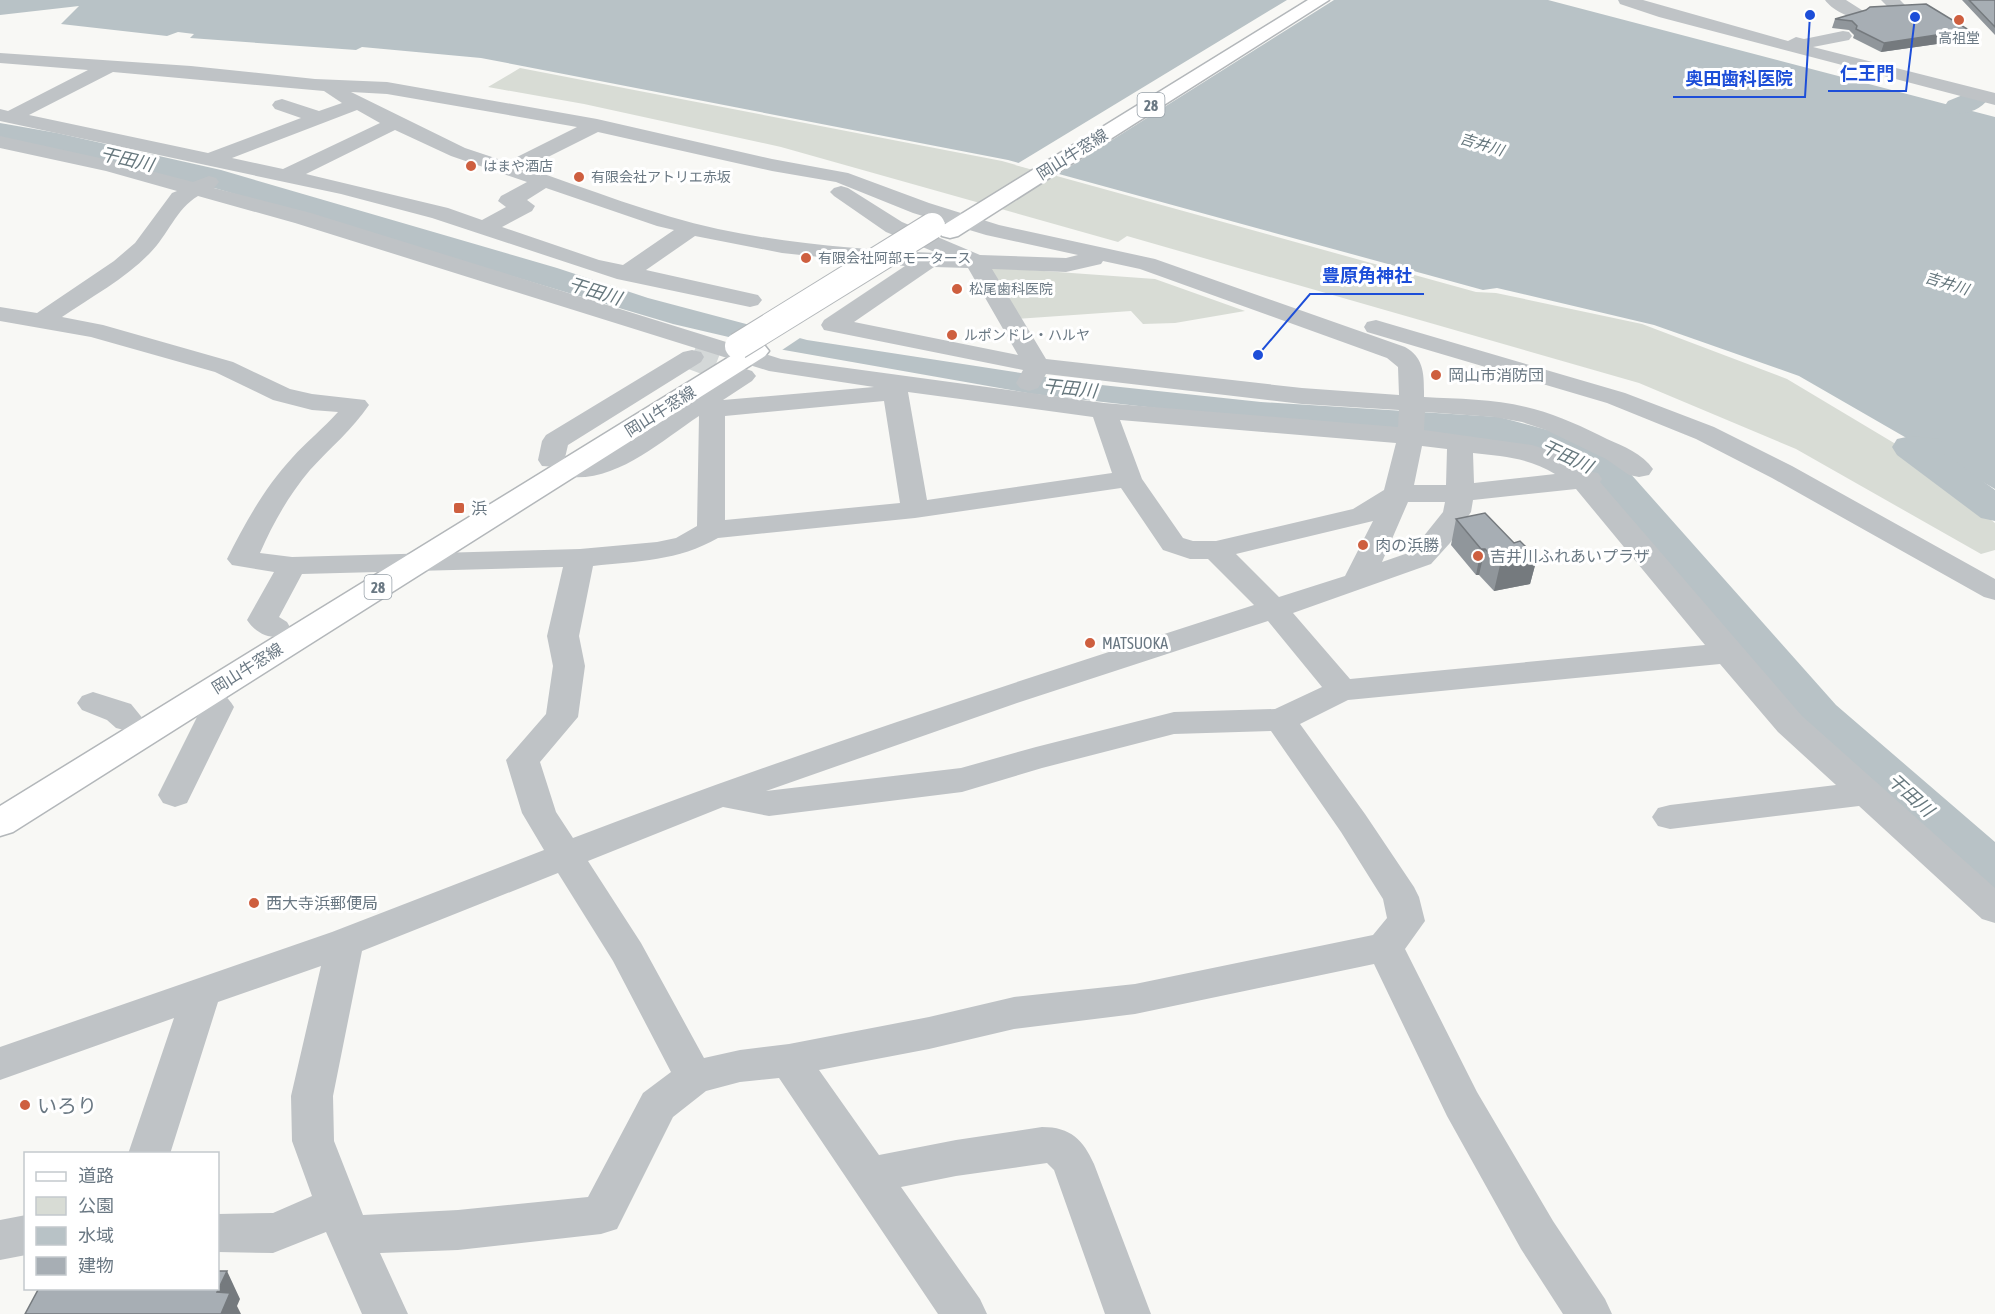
<svg xmlns="http://www.w3.org/2000/svg" width="1995" height="1314" viewBox="0 0 1995 1314" font-family="'Asap Condensed','Noto Sans JP',sans-serif">
	<style>
		.green { fill: #d8dcd5 }
		.water { fill: #b8c2c6 }
		.pier { fill: #f8f8f5 }
		.lines { fill: none; stroke-linecap: round; stroke-linejoin: round }
		.river { fill: #b8c2c6; fill-rule: evenodd }
		.minor-tunnel { stroke: #d4d8d8; stroke-width: 25; stroke-dasharray: 25 12; stroke-linecap: butt }
		.major-casing { stroke: #b3b7ba; stroke-width: 3 }
		.minor { fill: #bfc3c6; fill-rule: evenodd }
		.major { fill: #fff; fill-rule: evenodd }
		.major-bridge-casing { stroke: #b3b7ba; stroke-width: 28; stroke-linecap: butt }
		.major-bridge { stroke: #fff; stroke-width: 26 }
		.wall { fill: #90969b }
		.shaded-wall { fill: #757a7e }
		.building { fill: #a7aeb4; stroke: #757a7e; stroke-width: 1.5 }
		.poi-dot { fill: #ce5f3f; stroke: #fff; stroke-width: 2 }
		.labels { text-anchor: middle; dominant-baseline: central; stroke-width: 6; stroke-linejoin: round; paint-order: stroke }
		.far-poi-label { font-size: 14px; fill: #6a7883; stroke: #fff; text-anchor: start }
		.shield { fill: #fff; stroke: #97a0a8; stroke-width: 1.5 }
		.shield-label { font-size: 15px; font-weight: bold; fill: #6a7883 }
		.far-water-label { font-size: 15px; font-style: italic; fill: #67787e; stroke: #fff }
		.street-label { font-size: 16px; fill: #6a7883; stroke: #fff }
		.poi-label { font-size: 16px; fill: #6a7883; stroke: #fff; text-anchor: start }
		.water-label { font-size: 18px; font-style: italic; fill: #67787e; stroke: #fff }
		.near-poi-label { font-size: 20px; fill: #6a7883; stroke: #fff; text-anchor: start }
		.leader { fill: none; stroke: #1d4ed8; stroke-width: 2 }
		.callout-dot { fill: #1d4ed8; stroke: #fff; stroke-width: 2 }
		.callout-label { font-size: 18px; text-anchor: middle; font-weight: bold; fill: #1d4ed8; stroke: #fff; stroke-width: 6; stroke-linejoin: round; paint-order: stroke }
	</style>
	<rect width="100%" height="100%" fill="#f8f8f5"/>
	<path class="green" d="M520 68 1002 161 1476 292 1496 293 1642 324 1787 379 1894 443 1995 523V550L1981 554 1796 449 1639 383 1127 236 1118 242 781 147 584 104 488 87Z
		M988 267 1155 279 1245 311 1175 323 1143 324 1131 311 1016 319Z"/>
	<path class="water" d="M0 0H1548L1995 117V489L1799 376 1654 325 1497 288 1483 290 1008 160 481 58 362 47 356 50 190 38 194 34 178 32 167 36 61 24 79 6 0 15Z
		M0 123 57 133 221 170 557 268 648 298 807 340 1092 384 1261 402 1499 417 1559 433 1621 463 1836 705 1995 842V898L1802 725 1554 457 1350 430 1033 394 784 350 673 324 211 187 0 138Z"/>
	<path class="pier" d="M1287 0H1334L1055 176 1015 165Z
		M752 324 803 336 779 352 723 341Z"/>
	<g class="lines">
		<path class="river" d="M1975 90 1985 92 1989 98C1980 111 1963 116 1948 113L1944 107 1948 101Z
			M1911 436 1940 439 1945 447 1942 452 1995 490V521L1981 518 1897 455 1892 447 1897 439Z"/>
		<path class="minor-tunnel" d="M692 357 743 376"/>
		<defs>
			<path id="major" d="M1308 0H1329L958 236 950 238 942 236 938 231 942 226Z
				M756 343 765 346 769 351 765 356 13 832 0 836V806L747 346Z"/>
		</defs>
		<use href="#major" class="major-casing"/>
		<path class="minor" d="M1618 0H1643L1788 41 1796 37 1804 39 1843 31 1849 32 1852 36 1849 40 1813 47 1995 93V105L1659 17 1620 4Z
			M1825 0H1846L1868 14 1865 18C1853 21 1832 10 1825 0Z
			M1881 0H1900L1907 7 1904 11H1892Z
			M0 53 191 66 315 79 387 82 597 119 772 159 848 173 929 203 999 225 1155 259 1405 347C1425 358 1424 376 1424 397 1461 399 1499 399 1534 409 1560 416 1583 427 1607 439 1623 446 1643 454 1653 469L1649 475 1639 477 1629 475 1606 459 1546 430 1522 422 1494 417 1425 412 1424 430 1532 445 1563 455 1587 471 1598 473 1602 479 1600 482 1802 716 1995 888V923L1982 919 1859 806 1670 829 1658 826 1652 817 1658 808 1670 805 1836 785 1778 732 1720 664 1348 700 1300 724 1365 814 1414 887 1419 897 1425 921 1405 949 1477 1092 1553 1221 1605 1299 1612 1314H1563L1521 1249 1447 1116 1374 964 1135 1014 1014 1029 929 1049 819 1070 879 1155 956 1140 1042 1127C1071 1127 1083 1140 1094 1164L1151 1314H1105L1054 1170 1047 1163 956 1176 901 1187 980 1299 987 1314H938L779 1078 740 1082 706 1091 673 1117 617 1229 601 1234 458 1250 380 1253 408 1314H362L326 1232 273 1253 218 1252V1214L273 1213 312 1196 292 1141 291 1096 321 966 218 1002 170 1154H128L174 1018 0 1080V1047L332 932 544 850 522 813 506 760 546 714 553 666 547 636 563 567 302 574 279 617 287 622 291 629 287 636C271 640 256 634 247 620L274 572 232 565 227 559C245 523 265 487 292 458 307 441 324 428 338 412L312 410 273 400 215 372 91 337 0 321V307L37 313 114 261 135 243 172 193 177 191 106 171 0 148V136L109 160 193 182 209 176 216 178 219 182 214 188 311 213 781 359 1104 403 1398 427 1399 410 1302 404 1046 374 1038 388 1029 391 1020 388 1016 383 1023 370 824 330 821 325 824 320 905 266 782 253 695 236 646 270 758 295 762 300 758 305 750 307 617 279 432 218 341 194 0 121V109L8 111 88 70 0 63ZM113 72 324 91 342 103 319 111 282 99 275 101 272 105 275 109 301 118 208 153 29 115ZM351 92 387 94 577 127 507 162 465 148ZM357 110 380 123 283 169 232 158ZM395 130 451 156 527 182 501 196 498 201 506 207 482 220 448 208 306 174ZM598 132 772 171 836 182 913 213 986 235 1078 255 1066 258 980 255 902 222 848 188 841 186 834 188 830 192 834 196 886 232 937 253C864 250 790 244 718 229 653 215 589 189 526 168ZM546 188 657 226 674 230 623 265 599 260 502 227 532 211 535 206 527 200ZM198 196 295 223 769 371 874 387 723 400 752 381 756 376 752 371 743 368 734 371 598 458 564 462 568 445 701 362 704 357 701 352 692 350 683 352 546 435 542 441 538 460 542 466 556 467 558 475C611 488 658 443 699 416L697 526 676 538 657 542 580 549 292 557 260 553C273 523 289 495 310 470 330 448 352 430 369 405L365 400 312 394 290 389 233 362 103 325 62 317C91 297 125 279 150 253 168 235 176 209 198 196ZM1103 261 1140 269 1387 358 1398 367 1399 395 1302 388 1046 359 992 269 1066 272 1101 264ZM934 267 968 268 1018 355 854 322ZM908 392 1093 417 1112 473 927 500ZM884 401 900 503 725 520V416ZM1120 420 1396 443 1384 490 1353 509 1216 541H1193L1183 538 1142 479ZM1422 446 1447 449 1446 485H1414ZM1473 453C1502 456 1530 458 1555 474L1474 483ZM1121 488 1163 550 1190 559H1208L1254 605C1025 679 797 752 573 838L556 812 540 762 578 717 585 666 579 636 593 566C638 561 678 561 718 538L915 518ZM1576 489 1705 645 1350 679 1293 613 1431 564 1450 543 1471 512 1473 500ZM1408 502H1445L1443 512 1411 552 1382 562ZM1373 521 1345 576 1279 597 1236 554ZM1268 621 1322 687 1275 709 1174 712 1036 747 961 768 766 791 1017 703ZM1271 731 1341 832 1383 899 1387 918 1373 935 1135 984 1014 997 929 1017 789 1044 740 1050 704 1058 641 943 588 861 723 807 769 816 962 792 1042 768 1174 734ZM558 873 613 961 671 1072 643 1093 588 1197 458 1210 363 1215 334 1141 333 1096 362 951Z
			M1376 320 1625 393 1714 427 1792 466 1995 579V600L1984 597 1772 478 1696 439 1607 403 1367 332 1364 327 1367 322Z
			M204 685C217 688 227 695 234 707L187 803 175 807 163 803 158 795 201 709 188 695 193 688Z
			M93 692 131 704 144 720 140 728 128 731 116 728 107 720 82 710 77 703 82 696Z
			M26 1215V1255L0 1260V1220Z"/>
		<use href="#major" class="major"/>
		<defs>
			<path id="major-bridge" d="M738 346 932 226"/>
		</defs>
		<use href="#major-bridge" class="major-bridge-casing"/>
		<use href="#major-bridge" class="major-bridge"/>
	</g>
	<path class="wall" d="M1962 0H1995V35Z
		M1835 19 1969 30 1965 40 1881 52 1853 38 1854 35 1849 30 1832 28Z
		M1456 519 1514 543 1537 558 1530 584 1494 591 1479 575H1476L1451 545Z"/>
	<path class="shaded-wall" d="M1969 30 1965 40 1881 52 1884 43Z
		M1481 549H1485L1479 575H1476Z
		M1537 558 1530 584 1494 591 1500 565Z
		M227 1271 240 1299 237 1306 241 1314H221L217 1292Z"/>
	<path class="building" d="M1969 0H1995V27Z
		M1926 4 1969 30 1884 43 1856 29 1857 26 1852 21 1835 19 1866 10 1870 7Z
		M1485 513 1514 543 1520 541 1537 558 1500 565 1485 549H1481L1456 519Z
		M218 1271H227L217 1292 230 1293 221 1314H25L39 1288H218Z"/>
	<g class="poi-dot">
		<circle cx="1959" cy="20" r="6"/>
		<circle cx="471" cy="166" r="6"/>
		<circle cx="579" cy="177" r="6"/>
		<circle cx="806" cy="258" r="6"/>
		<circle cx="957" cy="289" r="6"/>
		<circle cx="952" cy="335" r="6"/>
		<circle cx="1436" cy="375" r="6"/>
		<rect x="453" y="502" width="12" height="12" rx="3"/>
		<circle cx="1363" cy="545" r="6"/>
		<circle cx="1478" cy="556" r="6"/>
		<circle cx="1090" cy="643" r="6"/>
		<circle cx="254" cy="903" r="6"/>
		<circle cx="25" cy="1105" r="6"/>
	</g>
	<g class="labels">
		<g class="far-poi-label">
			<text x="1959" y="38" text-anchor="middle">高祖堂</text>
			<text x="483" y="166">はまや酒店</text>
			<text x="591" y="177">有限会社アトリエ赤坂</text>
			<text x="818" y="258">有限会社阿部モータース</text>
			<text x="969" y="289">松尾歯科医院</text>
			<text x="964" y="335">ルポンドレ・ハルヤ</text>
		</g>
		<g class="shield">
			<rect x="1137.5" y="93" width="27" height="24" rx="4.5"/>
			<rect x="364.5" y="575" width="27" height="24" rx="4.5"/>
		</g>
		<g class="shield-label">
			<text x="1151" y="105">28</text>
			<text x="378" y="587">28</text>
		</g>
		<g class="far-water-label">
			<text transform="translate(1482 144) rotate(17)">吉井川</text>
			<text transform="translate(1947 283) rotate(17)">吉井川</text>
		</g>
		<g class="street-label">
			<text transform="translate(1072 154) rotate(-32)">岡山牛窓線</text>
			<text transform="translate(660 411) rotate(-32)">岡山牛窓線</text>
			<text transform="translate(247 668) rotate(-32)">岡山牛窓線</text>
		</g>
		<g class="poi-label">
			<text x="1448" y="375">岡山市消防団</text>
			<text x="471" y="508">浜</text>
			<text x="1375" y="545">肉の浜勝</text>
			<text x="1490" y="556">吉井川ふれあいプラザ</text>
			<text x="1102" y="643">MATSUOKA</text>
			<text x="266" y="903">西大寺浜郵便局</text>
		</g>
		<g class="water-label">
			<text transform="translate(127 159) rotate(13)">干田川</text>
			<text transform="translate(595 291) rotate(17)">干田川</text>
			<text transform="translate(1070 388) rotate(6)">干田川</text>
			<text transform="translate(1567 456) rotate(25)">干田川</text>
			<text transform="translate(1911 795) rotate(42)">干田川</text>
		</g>
		<g class="near-poi-label">
			<text x="37" y="1105">いろり</text>
		</g>
	</g>
	<path class="leader" d="M1915 17L1906 91H1828M1810 15L1805 97H1673M1258 355L1310 294H1424"/>
	<g class="callout-dot">
		<circle cx="1915" cy="17" r="6"/>
		<circle cx="1810" cy="15" r="6"/>
		<circle cx="1258" cy="355" r="6"/>
	</g>
	<g class="callout-label">
		<text x="1867" y="80">仁王門</text>
		<text x="1739" y="85">奥田歯科医院</text>
		<text x="1367" y="282">豊原角神社</text>
	</g>
	<rect x="24" y="1152" width="195" height="138" fill="#ffffff" stroke="#c3c9cd" stroke-width="1.5"/>
	<rect x="36" y="1172" width="30" height="9" fill="#ffffff" stroke="#c3c9cd" stroke-width="1.5"/>
	<text x="78" y="1182" font-size="18" fill="#6a7883">道路</text>
	<rect x="36" y="1197" width="30" height="18" fill="#d8dcd5" stroke="#c3c9cd" stroke-width="1.5"/>
	<text x="78" y="1212" font-size="18" fill="#6a7883">公園</text>
	<rect x="36" y="1227" width="30" height="18" fill="#b8c2c6" stroke="#c3c9cd" stroke-width="1.5"/>
	<text x="78" y="1242" font-size="18" fill="#6a7883">水域</text>
	<rect x="36" y="1257" width="30" height="18" fill="#a7aeb4" stroke="#c3c9cd" stroke-width="1.5"/>
	<text x="78" y="1272" font-size="18" fill="#6a7883">建物</text>
</svg>
